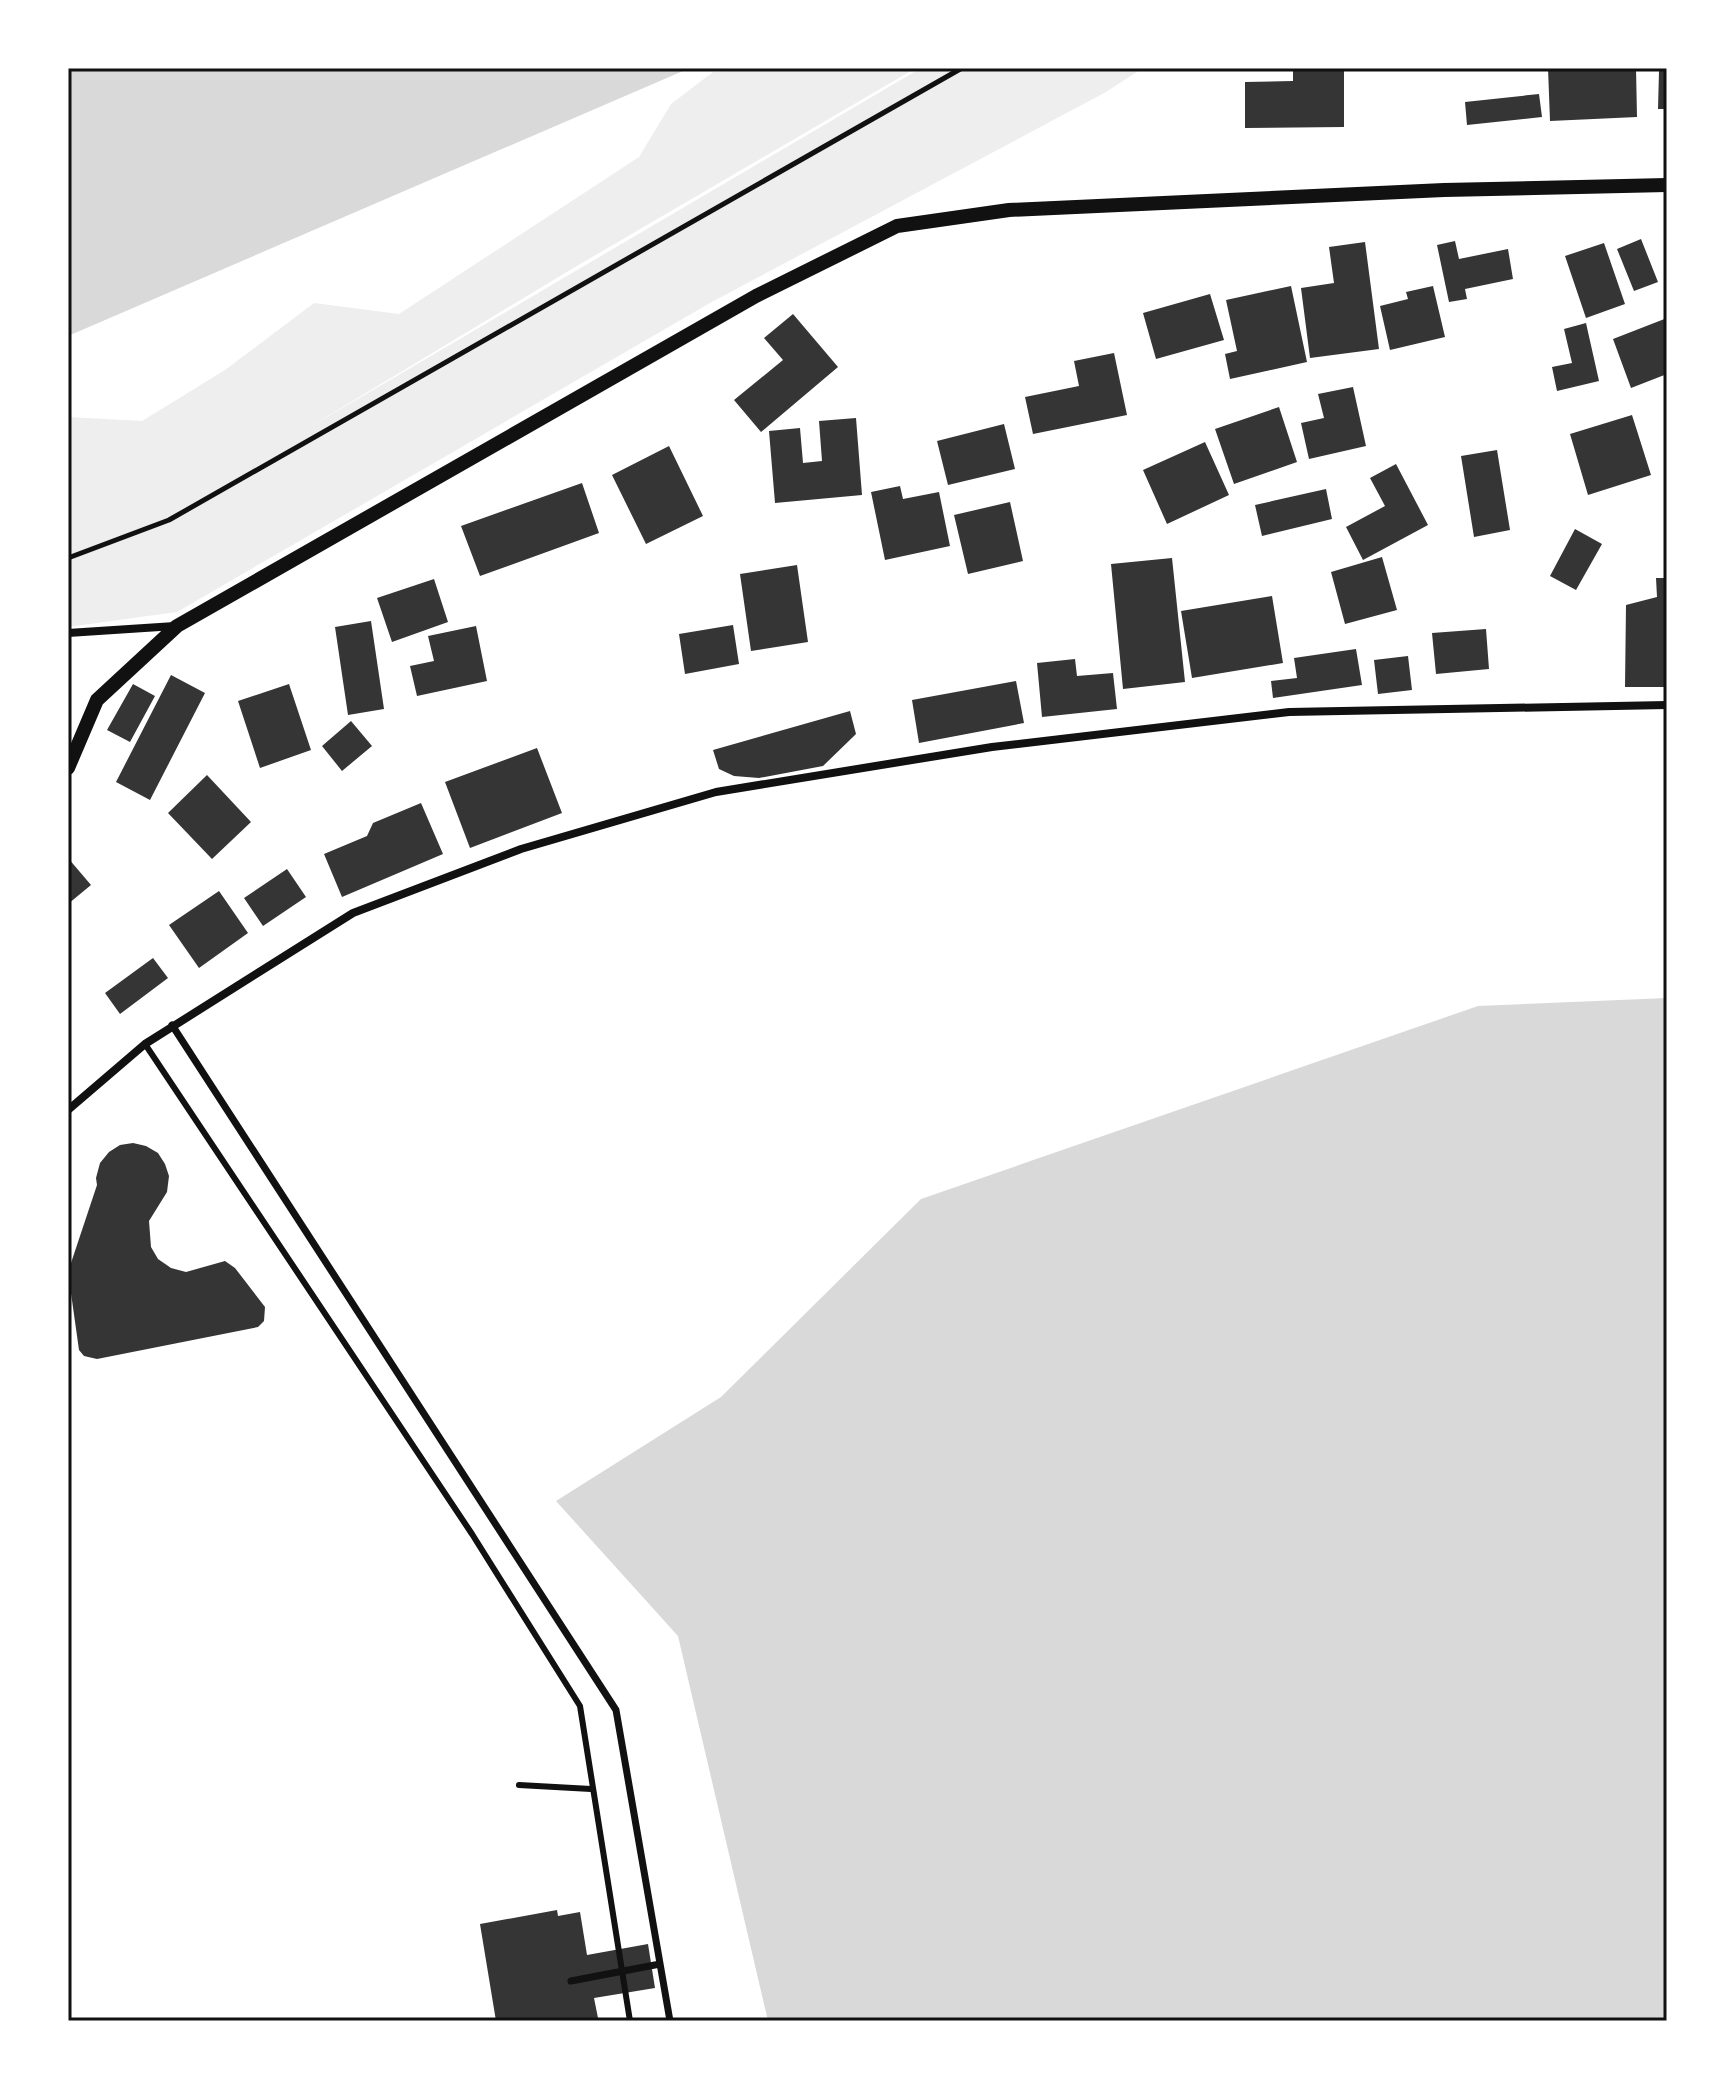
<svg xmlns="http://www.w3.org/2000/svg" width="1735" height="2089" viewBox="0 0 1735 2089" font-family="Figtree,sans-serif">
	<style>
		.green { fill: #eee }
		.water { fill: #d9d9d9 }
		.building { fill: #353535 }
		.lines { fill: none; stroke-linecap: round; stroke-linejoin: round }
		.path { stroke: #111; stroke-width: 5 }
		.service { stroke: #111; stroke-width: 6 }
		.pedestrian { stroke: #111; stroke-width: 7 }
		.minor { stroke: #111; stroke-width: 8 }
		.tertiary { stroke: #111; stroke-width: 14 }
		.neatline { fill: none; stroke: #111; stroke-width: 3 }
	</style>
	<rect width="100%" height="100%" fill="#fff"/>
	<path class="green" d="M782 68H916L570 270 298 434 921 68H1143L1106 92 710 303 177 612 68 627V417L142 421 225 370 314 303 399 314 639 157 671 104 713 72Z"/>
	<path class="water" d="M68 68H690L68 336Z
		M1667 998V2021H768L678 1636 556 1501 721 1397 921 1199 1478 1006Z"/>
	<path class="building" d="M1293 68H1344V127L1245 128V82L1293 81Z
		M1548 68H1636L1637 117 1550 121Z
		M1659 71H1667V109H1658Z
		M1539 94 1542 117 1467 125 1465 102Z
		M1641 239 1658 282 1634 291 1617 249Z
		M1455 241 1459 259 1508 249 1513 279 1465 289 1467 299 1449 302 1437 245Z
		M1365 242 1379 349 1310 358 1301 288 1334 283 1329 247Z
		M1604 243 1625 304 1586 318 1565 256Z
		M1291 286 1307 362 1230 379 1225 354 1237 351 1226 300Z
		M1433 286 1445 337 1390 350 1380 306 1408 299 1406 292Z
		M1210 294 1224 340 1156 359 1143 313Z
		M793 314 838 367 761 432 734 400 783 360 764 338Z
		M1667 318V374L1631 388 1613 339Z
		M1586 323 1599 381 1557 391 1552 367 1572 363 1564 329Z
		M1114 353 1127 415 1033 434 1025 397 1079 386 1074 361Z
		M1353 387 1366 446 1309 459 1301 423 1324 418 1318 394Z
		M1279 407 1297 462 1234 484 1215 429Z
		M1632 415 1651 475 1588 495 1570 434Z
		M856 418 862 495 775 503 769 431 800 428 803 463 822 461 819 421Z
		M1004 424 1015 469 948 485 937 441Z
		M1205 442 1229 495 1167 524 1143 470Z
		M669 446 703 516 646 544 612 475Z
		M1497 450 1510 530 1474 537 1461 456Z
		M1396 464 1428 525 1363 560 1346 527 1385 506 1370 478Z
		M582 483 599 533 480 576 461 526Z
		M900 486 903 499 939 492 950 546 885 560 871 492Z
		M1326 489 1332 519 1262 536 1255 505Z
		M1010 502 1023 561 968 574 954 515Z
		M1575 529 1602 544 1576 590 1550 576Z
		M1382 557 1397 610 1345 624 1331 572Z
		M1172 558 1185 682 1123 689 1111 564Z
		M797 565 808 642 751 651 740 574Z
		M1656 578H1667V687H1625L1626 605 1657 597Z
		M434 579 448 622 392 642 377 598Z
		M1272 596 1283 663 1192 678 1181 611Z
		M371 621 384 709 348 715 335 627Z
		M733 625 739 664 685 674 679 634Z
		M476 626 487 681 417 696 410 666 434 661 428 636Z
		M1486 629 1489 669 1436 674 1432 633Z
		M1356 649 1362 685 1273 698 1271 681 1297 678 1294 658Z
		M1408 656 1412 690 1378 694 1374 660Z
		M1075 659 1077 676 1113 673 1117 709 1042 717 1037 663Z
		M171 675 205 693 150 800 116 782Z
		M1016 681 1024 723 919 743 912 700Z
		M133 684 155 696 130 742 107 730Z
		M289 684 311 750 260 768 238 701Z
		M850 711 856 734 823 766 759 778 734 776 719 769 713 750Z
		M351 721 372 746 342 771 322 746Z
		M537 748 562 813 470 848 445 782Z
		M207 775 251 822 212 859 168 813Z
		M421 803 443 854 342 897 324 854 367 836 373 823Z
		M68 858 91 885 68 904Z
		M287 869 306 897 263 926 244 898Z
		M219 891 248 933 199 968 169 925Z
		M153 958 168 978 120 1014 105 993Z
		M133 1143 146 1146 158 1153 165 1164 169 1176 167 1192 149 1221 151 1247 158 1259 171 1268 186 1272 225 1261 235 1268 265 1307 264 1321 258 1327 97 1359 84 1356 79 1350 68 1272 97 1185 96 1178 100 1163 109 1152 120 1145Z
		M557 1910 558 1916 580 1912 587 1955 648 1944 655 1988 594 1998 598 2018 579 2021H496L480 1924Z"/>
	<g class="lines">
		<path class="path" d="M68 558 169 520 962 68"/>
		<path class="service" d="M145 1044 472 1534 580 1706 630 2021
			M519 1785 591 1789"/>
		<path class="pedestrian" d="M172 1025 616 1710 670 2021
			M571 1981 660 1964"/>
		<path class="minor" d="M68 633 175 626
			M68 1110 145 1044 353 913 521 849 716 792 992 747 1289 712 1667 705"/>
		<path class="tertiary" d="M68 768 97 700 177 626 756 296 897 226 1009 210 1444 190 1667 185"/>
	</g>
	<rect width="1735" height="2089" fill="none" stroke="#ffffff" stroke-width="140"/>
	<rect x="70" y="70" width="1595" height="1949" class="neatline"/>
</svg>
